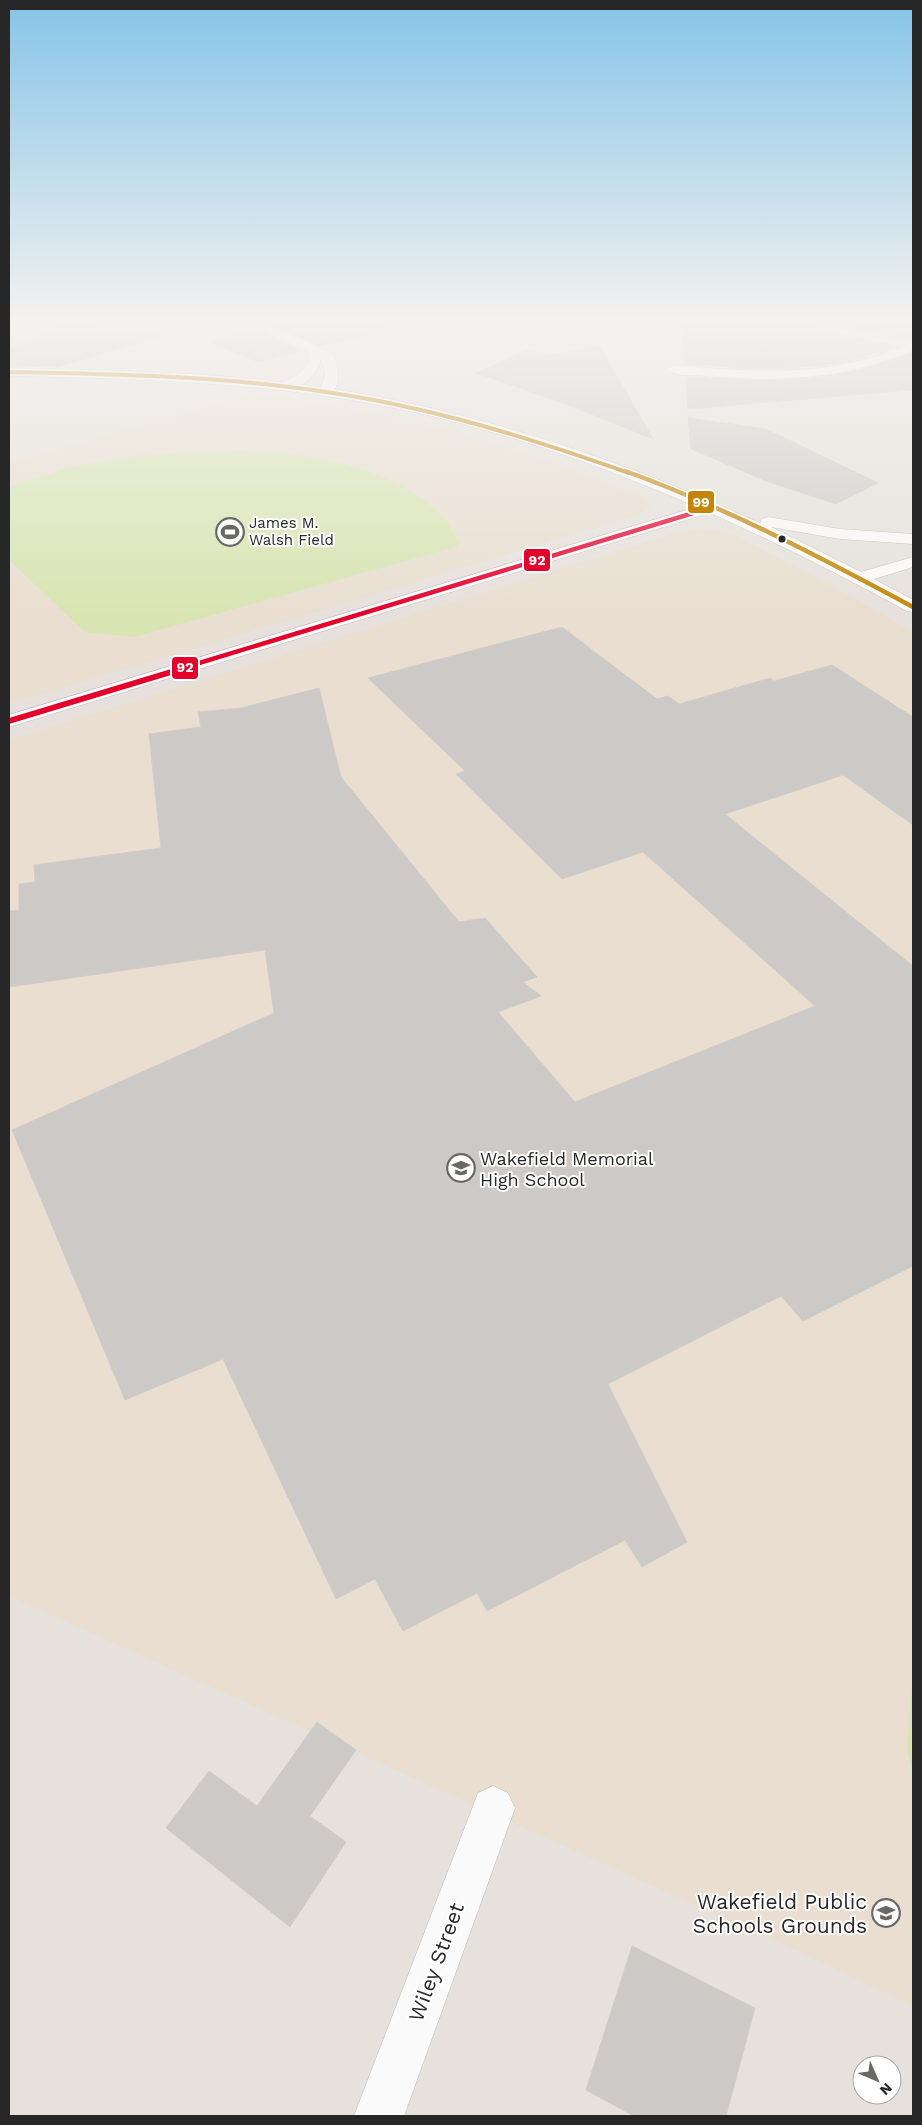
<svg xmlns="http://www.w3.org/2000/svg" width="922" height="2125" viewBox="0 0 922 2125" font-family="'Work Sans',sans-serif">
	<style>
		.education { fill: #e9ded0 }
		.pitch { fill: #d8e5b2 }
		.building { fill: #cdc9c6; stroke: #d1cdc8 }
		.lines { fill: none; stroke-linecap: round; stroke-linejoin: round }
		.minor-casing { stroke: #bfbebe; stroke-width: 1 }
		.tertiary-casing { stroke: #bfbebe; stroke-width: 1 }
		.secondary-casing { stroke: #bfbebe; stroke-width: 1 }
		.minor { fill: #fbfafa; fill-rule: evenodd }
		.tertiary { fill: #fbfafa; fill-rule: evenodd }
		.secondary { fill: #fbfafa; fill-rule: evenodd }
		.bus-1-far1-casing { stroke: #fff; stroke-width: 5.5 }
		.bus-1-casing { stroke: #fff; stroke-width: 7 }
		.bus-2-far1-casing { stroke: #fff; stroke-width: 7 }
		.bus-2-casing { stroke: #fff; stroke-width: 9 }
		.bus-1-far1 { stroke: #c3860a; stroke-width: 4 }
		.bus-1 { stroke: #c3860a; stroke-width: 4.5 }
		.bus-2-far1 { stroke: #e4002b; stroke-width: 4.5 }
		.bus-2 { stroke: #e4002b; stroke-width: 5.5 }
		.bus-dot { fill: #272727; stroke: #fff; stroke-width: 2 }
		.labels { text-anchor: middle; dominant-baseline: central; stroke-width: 4; stroke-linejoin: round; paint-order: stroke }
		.far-poi-label { font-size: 15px; fill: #272727; stroke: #fff; text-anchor: start }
		.poi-label { font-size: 18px; fill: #272727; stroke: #fff; text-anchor: start }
		.near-poi-label { font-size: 21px; fill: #272727; stroke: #fff; text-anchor: end }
		.near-street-label { font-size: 21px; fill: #272727; stroke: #fff }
		.line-badge { stroke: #fff; stroke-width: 2 }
		.badge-label { font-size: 14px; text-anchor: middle; font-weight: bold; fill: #fff }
	</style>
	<rect width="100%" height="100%" fill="#e6e1dc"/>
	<path class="education" d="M252 394 355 409 434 426 494 443 550 461 638 495 647 500 650 505 649 508 638 515 9 704V463Z
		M700 529 720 531 736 536 825 582 913 632V2006L804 1954 9 1596V740L679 532Z"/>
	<path class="pitch" d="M198 452C220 452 244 450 267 452 328 456 398 472 443 516 450 523 455 537 459 546L134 637 85 632 9 560V487L70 467 135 456Z
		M913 1674V1776L907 1748Z"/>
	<path class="building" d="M294 319H382L383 331 322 346 273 325Z
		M682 319H793L797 324 894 347 845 362 817 366 760 369 685 364Z
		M823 319H913V340Z
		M67 322 163 336 57 367 9 366V349Z
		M255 330 303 351 258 362 210 342Z
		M599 345 653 439 566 404 476 373 527 350 551 355 581 350Z
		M913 352V390L688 409 686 377 758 381 811 379 862 370Z
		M688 418 766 429 878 483 836 504 766 481 691 449Z
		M562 627 657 699 668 696 679 704 770 678 774 681 832 665 913 717V825L843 775 725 814 913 966V1266L803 1321 781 1296 608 1384 687 1542 642 1567 625 1540 487 1611 477 1593 403 1631 375 1579 336 1599 223 1359 125 1400 12 1130 274 1013 265 950 9 987V911L19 910V884L35 882 34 865 161 848 149 734 201 727 198 712 241 708 319 688 341 777 459 922 485 918 537 977 523 982 541 996 498 1012 575 1102 815 1006 643 852 562 879 456 774 465 771 368 678Z
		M317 1722 356 1750 310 1816 346 1842 290 1927 166 1828 209 1771 257 1806Z
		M632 1946 755 2008 726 2116H634L586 2090Z"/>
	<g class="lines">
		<defs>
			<path id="minor" d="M795 319H815L913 342V350C844 381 778 382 704 376 694 375 674 377 667 369L674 365C751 372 828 378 901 347L797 322Z
				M713 502 719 504 721 507 719 510 9 727V715Z
				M493 1786 508 1793 515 1808 404 2116H354L478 1793Z"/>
			<path id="tertiary" d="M241 319H256L331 352C340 365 340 382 332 395H322L320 392 325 374 321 357C321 373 297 394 281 390L279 387 281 384C294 377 316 367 306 350L243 322Z"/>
			<path id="secondary" d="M9 368C115 370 222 372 327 388 478 411 622 460 760 523L762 519 768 517 840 529 913 534V544L840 539 771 527 861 572 913 557V567L874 579 913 600V612L907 611C724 512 532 425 325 396 220 381 114 378 9 376Z"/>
		</defs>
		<use href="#minor" class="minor-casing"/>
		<use href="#tertiary" class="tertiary-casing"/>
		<use href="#secondary" class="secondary-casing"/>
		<use href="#minor" class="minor"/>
		<use href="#tertiary" class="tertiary"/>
		<use href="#secondary" class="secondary"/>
		<defs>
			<path id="bus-1-far1" d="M9 372C115 374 221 376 326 392 430 407 530 438 629 473"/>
			<path id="bus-1" d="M625 471C725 507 820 557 913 607"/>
			<path id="bus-2-far1" d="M186 667 713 507"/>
			<path id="bus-2" d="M9 721 191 666"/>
		</defs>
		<use href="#bus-1-far1" class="bus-1-far1-casing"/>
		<use href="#bus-1" class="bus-1-casing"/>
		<use href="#bus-2-far1" class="bus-2-far1-casing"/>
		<use href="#bus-2" class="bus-2-casing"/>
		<use href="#bus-1-far1" class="bus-1-far1"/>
		<use href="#bus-1" class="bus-1"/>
		<use href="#bus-2-far1" class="bus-2-far1"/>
		<use href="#bus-2" class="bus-2"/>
	</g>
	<linearGradient id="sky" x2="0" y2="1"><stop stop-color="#85c4e8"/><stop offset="0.52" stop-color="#f4f2ef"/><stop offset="1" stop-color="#f4f2ef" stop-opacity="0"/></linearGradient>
	<rect width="922" height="616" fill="url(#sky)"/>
	<defs>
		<symbol id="stadium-ring" viewBox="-11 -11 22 22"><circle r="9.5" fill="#fff" stroke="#6a6866" stroke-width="1.5"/><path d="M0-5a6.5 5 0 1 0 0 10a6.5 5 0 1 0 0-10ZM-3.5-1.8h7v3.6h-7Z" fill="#6a6866"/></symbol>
		<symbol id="school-ring" viewBox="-11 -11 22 22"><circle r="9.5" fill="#fff" stroke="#6a6866" stroke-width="1.5"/><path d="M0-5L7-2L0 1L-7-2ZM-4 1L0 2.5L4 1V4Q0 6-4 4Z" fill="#6a6866"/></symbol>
	</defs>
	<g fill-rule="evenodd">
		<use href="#stadium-ring" x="214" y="516" width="32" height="32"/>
		<use href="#school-ring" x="445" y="1152" width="32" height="32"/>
		<use href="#school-ring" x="870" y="1897" width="32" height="32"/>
	</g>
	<circle class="bus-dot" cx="782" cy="539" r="4.5"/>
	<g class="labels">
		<g class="far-poi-label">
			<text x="249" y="523">James M.<tspan x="249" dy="17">Walsh Field</tspan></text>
		</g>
		<g class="poi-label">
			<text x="480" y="1158">Wakefield Memorial<tspan x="480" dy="21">High School</tspan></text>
		</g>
		<g class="near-poi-label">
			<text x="867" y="1901">Wakefield Public<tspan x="867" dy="24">Schools Grounds</tspan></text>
		</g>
		<g class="near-street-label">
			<text transform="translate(436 1962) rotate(-70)">Wiley Street</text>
		</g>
	</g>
	<g class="line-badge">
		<rect x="687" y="490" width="28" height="24" rx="5" fill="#c3860a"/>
		<rect x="523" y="548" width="28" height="24" rx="5" fill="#e4002b"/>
		<rect x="171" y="656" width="28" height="24" rx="5" fill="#e4002b"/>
	</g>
	<g class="badge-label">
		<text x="701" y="507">99</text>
		<text x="537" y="565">92</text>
		<text x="185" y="672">92</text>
	</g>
	<rect width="922" height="2125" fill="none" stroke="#272727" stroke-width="20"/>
	<g transform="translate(877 2080) rotate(135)"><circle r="24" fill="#ffffff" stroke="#a9a9a9"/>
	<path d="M0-4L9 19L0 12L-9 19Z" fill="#6a6866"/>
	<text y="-8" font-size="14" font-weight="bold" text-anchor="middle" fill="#272727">N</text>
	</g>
</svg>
